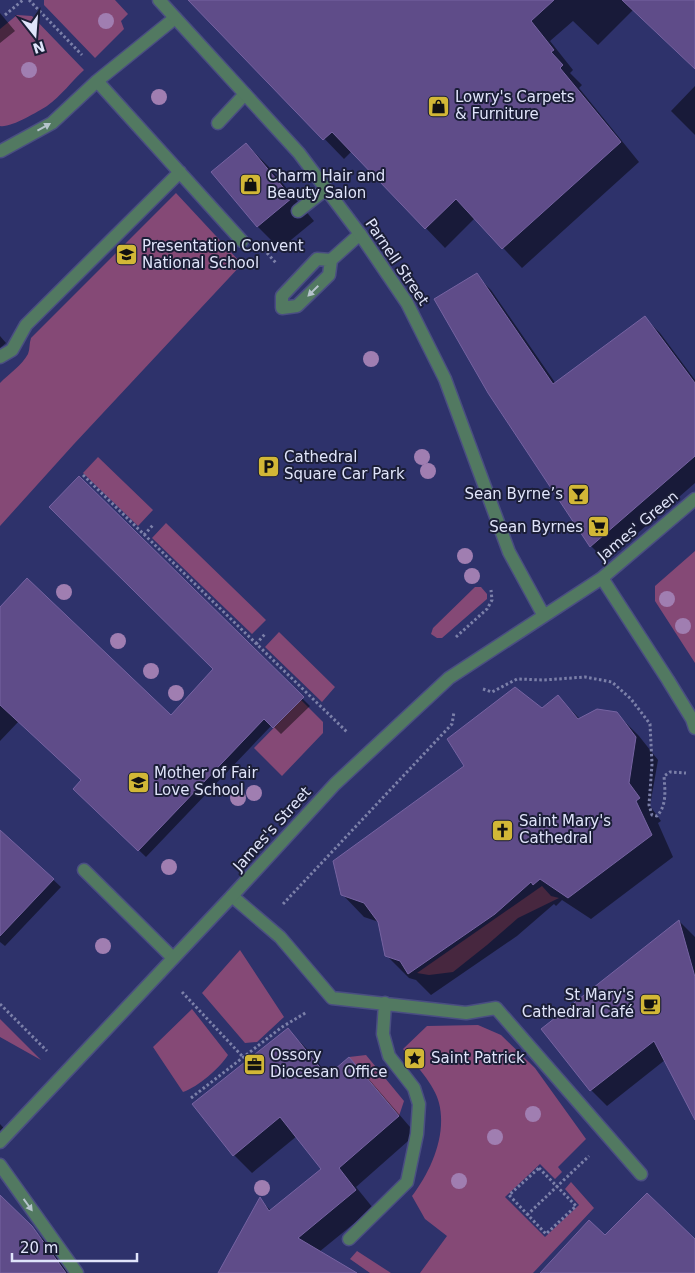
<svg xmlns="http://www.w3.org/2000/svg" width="695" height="1273" viewBox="0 0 695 1273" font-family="'DejaVu Sans',sans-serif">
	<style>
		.green { fill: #854976 }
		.shadow { fill: #0007 }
		.building { fill: #5f4c89; stroke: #7663a2 }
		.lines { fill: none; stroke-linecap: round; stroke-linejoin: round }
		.service-casing { stroke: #4a4e82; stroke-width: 15 }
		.minor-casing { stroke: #4a4e82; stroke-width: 15 }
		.tertiary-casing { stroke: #4a4e82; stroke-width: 15 }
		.path { stroke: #7c80a9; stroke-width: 3; stroke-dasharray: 2.5 2.5; stroke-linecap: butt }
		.service { stroke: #527961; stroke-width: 12 }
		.minor { stroke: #527961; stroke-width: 12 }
		.tertiary { stroke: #527961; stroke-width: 12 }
		.tree { fill: #a07eb1 }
		.oneway { fill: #b5c4cc }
		.labels { text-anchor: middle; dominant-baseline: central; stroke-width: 4; stroke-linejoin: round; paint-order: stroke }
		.poi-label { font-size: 15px; fill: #e0e4fa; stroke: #1b1e37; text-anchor: start }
		.street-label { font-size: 15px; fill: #e0e4fa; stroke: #1b1e37 }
	</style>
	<rect width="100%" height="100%" fill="#2e326b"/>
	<path class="green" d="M44 0H115L128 14 121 21 124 29 95 58 44 5Z
		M17 15 32 16 84 70C72 81 61 96 47 106 37 112 11 128 0 126V29Z
		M176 193 242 264 74 444 0 526V383C9 374 22 365 28 354 30 349 29 344 31 338Z
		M98 457 153 510 138 526 83 473Z
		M166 523 266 620 252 634 152 538Z
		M695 551V663L655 601V586Z
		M475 587H481L487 594V599L442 638H437L431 634 433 628Z
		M279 632 335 687 322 702 265 647Z
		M301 700 323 722V733L282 776 254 748Z
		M542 886 551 896 559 898 518 918 487 945 453 972 429 975 417 973Z
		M240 950 284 1017 257 1042 245 1043 202 993Z
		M192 1009 228 1055C220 1068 198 1087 183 1092L153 1047Z
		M0 1019 41 1060 0 1037Z
		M478 1025 501 1035 535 1068 586 1139 558 1167 562 1172 555 1179 540 1164 505 1197 545 1237 579 1205 565 1189 571 1182 594 1208 533 1273H420L447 1236 425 1219 412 1196C431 1171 447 1135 439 1103 435 1085 414 1063 403 1049L427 1026Z
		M366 1055 404 1101 399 1116 349 1057Z
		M357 1251 391 1273H370L350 1259Z"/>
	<path class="shadow" d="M216 0H695V69L633 10 598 45 573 21 550 41 573 70 570 73 582 85 579 88 639 162 522 268 475 218 445 248 352 151 344 159 203 13Z
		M0 13 15 31 0 43Z
		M695 86V135L671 111Z
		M246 144 269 167 314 221 280 249 257 226Z
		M476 275 491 290 556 384 645 318 660 333 695 380V483L606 561 591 546 489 392Z
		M0 336 6 343 0 348Z
		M79 478 310 706 281 734 272 725 146 857 75 789 83 781 19 721 0 741V609L171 716 214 669Z
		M558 697 580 719 617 714 639 736 658 760 650 806 661 821 658 823 673 857 591 919 562 900 556 906 554 904 517 936 431 995 416 980 409 978 386 955 379 922 364 917 342 894Z
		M0 830 61 887 5 946 0 942Z
		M679 921 695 937V1096L665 1060 607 1106 591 1090Z
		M288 1030 306 1048 329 1076 349 1059 367 1077 416 1134 356 1187 373 1208 319 1252 354 1273H220L260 1199 271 1211 323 1169 297 1136 252 1173 234 1155Z
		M0 1124 10 1135 0 1146Z
		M0 1197 49 1245 69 1273H0Z"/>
	<path class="building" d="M188 0H554L531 21 554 50 551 52 563 65 560 68 621 142 502 249 456 199 425 229 332 132 323 140Z
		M622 0H695V69Z
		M246 143 292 198 257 227 211 172Z
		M477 273 553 384 645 316 695 383V456L590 547 488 393 434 299Z
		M79 476 304 697 273 728 264 719 138 851 73 789 81 780 0 705V607L27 578 171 715 213 669 49 507Z
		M515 687 542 708 558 695 578 719 597 709 617 712 636 737 629 783 640 798 636 801 652 835 568 898 540 879 533 885 531 882 495 914 408 974 400 961 385 956 378 922 364 903 341 895 333 861 464 766 447 739Z
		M0 830 54 879 0 936Z
		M679 920 695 977V1120L654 1041 590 1091 541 1029Z
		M288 1028 327 1076 349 1057 399 1116 339 1168 356 1190 298 1238 357 1273H218L260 1197 269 1211 321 1169 280 1117 233 1156 192 1104Z
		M647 1193 695 1239V1273H540L589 1220 605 1235Z
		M0 1195 32 1226 66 1273H0Z"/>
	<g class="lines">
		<defs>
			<path id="service" d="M97 81 242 241
				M218 123 245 94
				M1 151 52 123 97 81 175 18
				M298 211 326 189
				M331 260 317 259 282 296V308L297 306 329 275 331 260 360 234
				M0 357 12 350 26 325 180 172
				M84 870 173 958
				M232 896 280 937 332 998 466 1013 496 1008 641 1174
				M349 1239 407 1182 417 1134 419 1104 414 1088 389 1056 383 1034 385 1003"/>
			<path id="minor" d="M0 1165 77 1273"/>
			<path id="tertiary" d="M159 0 299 153 360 234 407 303 445 379 509 552 544 616
				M602 578 668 680 692 719 695 728
				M0 1142 232 896 335 784 449 678 602 578 695 499"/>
		</defs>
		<use href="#service" class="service-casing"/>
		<use href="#minor" class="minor-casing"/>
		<use href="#tertiary" class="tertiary-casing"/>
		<path class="path" d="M29 0 82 55
			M5 15 23 0
			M267 253 276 263
			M83 475 348 733
			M144 535 153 525
			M456 637 487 609 492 600 491 590
			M256 644 266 633
			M483 689 492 692 517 679 544 680 585 677 612 682 631 699 650 724 652 764 649 805 652 815 657 816C667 805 665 791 664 776L670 772 686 773
			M283 904 452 724 454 712
			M182 992 243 1057
			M0 1004 47 1051
			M191 1098 282 1027 307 1012
			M539 1168 576 1206 546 1234 509 1195Z
			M527 1215 589 1156"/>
		<use href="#service" class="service"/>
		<use href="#minor" class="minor"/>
		<use href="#tertiary" class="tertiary"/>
	</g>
	<g class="tree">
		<circle cx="106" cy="21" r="8"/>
		<circle cx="29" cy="70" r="8"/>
		<circle cx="159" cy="97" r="8"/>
		<circle cx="371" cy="359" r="8"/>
		<circle cx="422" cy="457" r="8"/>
		<circle cx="428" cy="471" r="8"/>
		<circle cx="465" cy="556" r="8"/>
		<circle cx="472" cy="576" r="8"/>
		<circle cx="64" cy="592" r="8"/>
		<circle cx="667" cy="599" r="8"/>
		<circle cx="683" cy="626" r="8"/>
		<circle cx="118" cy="641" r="8"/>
		<circle cx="151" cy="671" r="8"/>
		<circle cx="176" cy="693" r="8"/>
		<circle cx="254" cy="793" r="8"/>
		<circle cx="238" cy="798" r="8"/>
		<circle cx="169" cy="867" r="8"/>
		<circle cx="103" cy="946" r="8"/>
		<circle cx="533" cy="1114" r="8"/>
		<circle cx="495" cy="1137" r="8"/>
		<circle cx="459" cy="1181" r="8"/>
		<circle cx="262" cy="1188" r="8"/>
	</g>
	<defs><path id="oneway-solid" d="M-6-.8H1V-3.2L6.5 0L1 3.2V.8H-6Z" transform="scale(1.25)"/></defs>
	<g class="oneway">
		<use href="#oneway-solid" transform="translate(44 127) rotate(-29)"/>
		<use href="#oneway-solid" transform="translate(313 291) rotate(135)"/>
		<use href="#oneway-solid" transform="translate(28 1205) rotate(54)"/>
	</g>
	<defs>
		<symbol id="shop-square" viewBox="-11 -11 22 22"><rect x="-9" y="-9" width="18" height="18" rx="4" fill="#d2b736" stroke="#1b1e37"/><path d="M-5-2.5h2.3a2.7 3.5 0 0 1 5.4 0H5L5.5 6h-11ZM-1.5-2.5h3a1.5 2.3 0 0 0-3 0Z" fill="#111"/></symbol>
		<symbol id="school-square" viewBox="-11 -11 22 22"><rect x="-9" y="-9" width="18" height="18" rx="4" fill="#d2b736" stroke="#1b1e37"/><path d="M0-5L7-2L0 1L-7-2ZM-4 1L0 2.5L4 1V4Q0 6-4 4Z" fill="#111"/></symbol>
		<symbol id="parking-square" viewBox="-11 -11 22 22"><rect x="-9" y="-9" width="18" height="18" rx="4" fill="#d2b736" stroke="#1b1e37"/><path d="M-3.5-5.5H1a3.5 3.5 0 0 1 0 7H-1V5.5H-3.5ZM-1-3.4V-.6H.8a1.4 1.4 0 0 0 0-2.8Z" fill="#111"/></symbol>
		<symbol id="bar-square" viewBox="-11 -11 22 22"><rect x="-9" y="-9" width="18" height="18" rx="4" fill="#d2b736" stroke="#1b1e37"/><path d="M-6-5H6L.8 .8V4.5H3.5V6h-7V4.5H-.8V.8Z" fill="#111"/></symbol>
		<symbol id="supermarket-square" viewBox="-11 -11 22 22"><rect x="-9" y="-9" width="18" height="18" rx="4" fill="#d2b736" stroke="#1b1e37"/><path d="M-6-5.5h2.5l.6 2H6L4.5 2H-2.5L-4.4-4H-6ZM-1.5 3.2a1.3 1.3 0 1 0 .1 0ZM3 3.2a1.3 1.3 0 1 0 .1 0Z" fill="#111"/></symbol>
		<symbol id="church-square" viewBox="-11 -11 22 22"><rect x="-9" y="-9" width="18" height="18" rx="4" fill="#d2b736" stroke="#1b1e37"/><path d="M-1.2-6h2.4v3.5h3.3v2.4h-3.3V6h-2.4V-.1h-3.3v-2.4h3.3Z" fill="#111"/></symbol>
		<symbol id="cafe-square" viewBox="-11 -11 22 22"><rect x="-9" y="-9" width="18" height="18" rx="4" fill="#d2b736" stroke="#1b1e37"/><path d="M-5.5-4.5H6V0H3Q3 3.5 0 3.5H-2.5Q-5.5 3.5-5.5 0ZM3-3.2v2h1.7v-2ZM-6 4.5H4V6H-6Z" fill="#111"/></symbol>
		<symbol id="sight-square" viewBox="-11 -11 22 22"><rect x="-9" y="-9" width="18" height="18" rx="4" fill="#d2b736" stroke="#1b1e37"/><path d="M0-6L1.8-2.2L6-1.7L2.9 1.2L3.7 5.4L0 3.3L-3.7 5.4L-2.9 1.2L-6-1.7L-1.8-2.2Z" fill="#111"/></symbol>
		<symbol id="office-square" viewBox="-11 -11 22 22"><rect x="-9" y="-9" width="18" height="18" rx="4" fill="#d2b736" stroke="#1b1e37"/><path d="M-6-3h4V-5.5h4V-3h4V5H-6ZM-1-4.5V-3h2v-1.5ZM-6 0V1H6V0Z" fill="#111"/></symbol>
	</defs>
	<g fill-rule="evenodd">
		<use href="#shop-square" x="426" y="94" width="25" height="25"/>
		<use href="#shop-square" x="238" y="172" width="25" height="25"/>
		<use href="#school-square" x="114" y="242" width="25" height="25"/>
		<use href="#parking-square" x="256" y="454" width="25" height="25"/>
		<use href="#bar-square" x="566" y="482" width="25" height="25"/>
		<use href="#supermarket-square" x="586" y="514" width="25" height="25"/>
		<use href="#school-square" x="126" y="770" width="25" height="25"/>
		<use href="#church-square" x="490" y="818" width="25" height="25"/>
		<use href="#cafe-square" x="638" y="992" width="25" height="25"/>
		<use href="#sight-square" x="402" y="1046" width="25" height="25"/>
		<use href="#office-square" x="242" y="1052" width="25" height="25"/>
	</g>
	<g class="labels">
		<g class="poi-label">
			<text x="455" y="97">Lowry's Carpets<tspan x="455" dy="17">&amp; Furniture</tspan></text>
			<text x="267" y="176">Charm Hair and<tspan x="267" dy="17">Beauty Salon</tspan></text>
			<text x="142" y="246">Presentation Convent<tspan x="142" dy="17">National School</tspan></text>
			<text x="284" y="457">Cathedral<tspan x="284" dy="17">Square Car Park</tspan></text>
			<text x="563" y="494" text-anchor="end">Sean Byrne’s</text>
			<text x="583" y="527" text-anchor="end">Sean Byrnes</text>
			<text x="154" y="773">Mother of Fair<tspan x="154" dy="17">Love School</tspan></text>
			<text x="519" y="821">Saint Mary's<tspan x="519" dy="17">Cathedral</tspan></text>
			<text x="634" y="995" text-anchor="end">St Mary's<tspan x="634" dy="17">Cathedral Café</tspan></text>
			<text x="270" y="1055">Ossory<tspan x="270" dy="17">Diocesan Office</tspan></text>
			<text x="431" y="1058">Saint Patrick</text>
		</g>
		<g class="street-label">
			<text transform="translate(397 262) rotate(56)">Parnell Street</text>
			<text transform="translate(638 526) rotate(-40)">James' Green</text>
			<text transform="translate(272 829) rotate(-48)">James's Street</text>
		</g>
	</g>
	<g transform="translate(35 35) rotate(163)" stroke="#1b1e37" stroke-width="4" paint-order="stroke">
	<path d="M0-4L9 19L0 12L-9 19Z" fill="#e0e4fa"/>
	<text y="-8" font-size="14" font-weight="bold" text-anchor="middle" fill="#e0e4fa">N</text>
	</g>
	<path d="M12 1253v8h125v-8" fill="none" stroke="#e0e4fa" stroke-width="2.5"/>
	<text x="20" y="1253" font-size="15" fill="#e0e4fa" stroke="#1b1e37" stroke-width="4" paint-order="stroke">20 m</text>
</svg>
